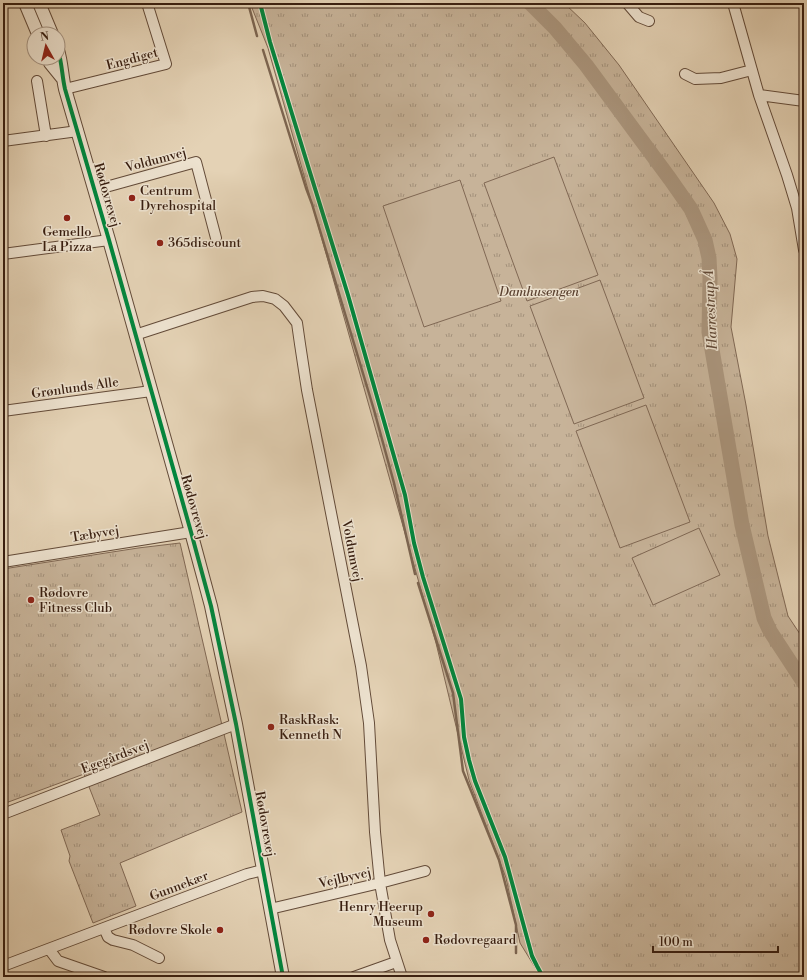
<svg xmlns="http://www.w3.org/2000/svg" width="807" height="980" viewBox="0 0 807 980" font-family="'Libre Bodoni',serif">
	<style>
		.grass { fill: url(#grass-tufts); stroke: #806854 }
		.pitch { fill: #c7b399; stroke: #806854 }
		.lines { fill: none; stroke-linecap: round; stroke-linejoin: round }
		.stream { stroke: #7c6551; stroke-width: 2.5 }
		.river { stroke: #aa957d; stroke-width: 15 }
		.minor-casing { stroke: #634b39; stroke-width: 12 }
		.tertiary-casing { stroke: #634b39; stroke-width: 14 }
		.minor { stroke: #ede2cf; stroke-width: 10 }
		.tertiary { stroke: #ede2cf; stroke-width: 12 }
		.cycleway-casing { stroke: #ede2cf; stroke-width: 6 }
		.cycleway { stroke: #00873e; stroke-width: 4 }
		.poi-dot { fill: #8f2418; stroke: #ede2cf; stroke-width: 1.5 }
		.labels { text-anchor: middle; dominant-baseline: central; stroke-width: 3; stroke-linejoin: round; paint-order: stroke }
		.street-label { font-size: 13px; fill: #381e10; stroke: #ede2cf }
		.poi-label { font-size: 13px; fill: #381e10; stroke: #ede2cf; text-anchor: start }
		.park-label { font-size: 13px; font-style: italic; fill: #5c4332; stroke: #ede2cf }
		.water-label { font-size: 14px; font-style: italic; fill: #604836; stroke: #ede2cf }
	</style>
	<defs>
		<pattern id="grass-tufts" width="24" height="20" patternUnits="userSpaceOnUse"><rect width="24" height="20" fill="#c7b399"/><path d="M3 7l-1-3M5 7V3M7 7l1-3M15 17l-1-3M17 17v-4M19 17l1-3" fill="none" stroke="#a3917b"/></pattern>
	</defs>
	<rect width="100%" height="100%" fill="#e4d2b5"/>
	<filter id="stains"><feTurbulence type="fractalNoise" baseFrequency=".005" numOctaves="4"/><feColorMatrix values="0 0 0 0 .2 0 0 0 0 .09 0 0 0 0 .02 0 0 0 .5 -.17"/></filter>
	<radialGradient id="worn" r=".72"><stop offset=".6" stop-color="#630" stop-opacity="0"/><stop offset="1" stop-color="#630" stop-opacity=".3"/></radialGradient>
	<path class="grass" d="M250 3H564L585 23 619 65 714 203 730 234 737 259 731 327 746 405 768 536 788 616 804 640V977H541L520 943 506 878 469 780 436 643 268 48Z
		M180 543 242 812 120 863 136 906 93 923 69 861 70 856 61 830 100 815 84 774 3 804V569L138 548Z"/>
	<path class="pitch" d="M554 157 598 275 527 301 484 183Z
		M460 180 501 301 424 327 383 206Z
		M600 280 644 398 574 424 530 306Z
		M646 405 690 522 620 548 576 431Z
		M699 528 720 575 653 605 632 558Z"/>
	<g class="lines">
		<path class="stream" d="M248 3 257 36
			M263 50 306 188 312 204 374 410 394 483 415 574
			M418 583 453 693 463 771 499 860 516 925V953"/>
		<path class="river" d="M530 3 555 28 586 65 670 179 691 209 705 240 709 258 710 278 709 332 742 525 764 618 770 631 804 683"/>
		<defs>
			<path id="minor" d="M627 3 639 17 649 21
				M733 3 759 95 787 175 797 208 804 250
				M685 74 695 79 721 78 752 70
				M37 81 46 136
				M65 89 166 64 147 3
				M759 95 804 101
				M3 141 78 131
				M95 190 196 162 216 238
				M3 254 109 240
				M135 335 252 297 263 296 275 299 284 306 297 323 300 344 307 390 361 666 369 723 375 832 380 883 390 940 402 977
				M3 411 151 391
				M3 562 191 532
				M3 814 236 724
				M270 909 380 883 425 871
				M104 928 108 937 113 940 133 945 159 958
				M49 949 58 961 104 977
				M3 966 247 874 263 870
				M354 977 396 962"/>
			<path id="tertiary" d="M25 3 38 34
				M39 3 52 34
				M58 50C62 63 62 76 65 89L109 240 191 532 211 606 236 724 283 977
				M48 58 50 63 63 79"/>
		</defs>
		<use href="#minor" class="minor-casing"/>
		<use href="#tertiary" class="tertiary-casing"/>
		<use href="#minor" class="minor"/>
		<use href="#tertiary" class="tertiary"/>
		<defs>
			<path id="cycleway" d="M260 3 270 42 304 153 348 295 405 495 414 543 423 577 461 699 464 737 469 760 475 781 505 857 532 956 537 966 543 977
				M58 50C62 63 62 76 65 89L109 240 191 532 211 606 236 724 283 977"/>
		</defs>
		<use href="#cycleway" class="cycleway-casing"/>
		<use href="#cycleway" class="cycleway"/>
	</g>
	<g class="poi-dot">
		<circle cx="132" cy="198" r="4"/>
		<circle cx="67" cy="218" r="4"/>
		<circle cx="160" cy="243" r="4"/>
		<circle cx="31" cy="600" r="4"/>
		<circle cx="271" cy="727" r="4"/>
		<circle cx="431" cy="914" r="4"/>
		<circle cx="220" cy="930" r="4"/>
		<circle cx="426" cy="940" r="4"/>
	</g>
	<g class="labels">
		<g class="street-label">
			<text transform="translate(132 59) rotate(-15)">Engdiget</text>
			<text transform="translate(156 160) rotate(-15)">Voldumvej</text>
			<text transform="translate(107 195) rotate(74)">Rødovrevej</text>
			<text transform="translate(75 388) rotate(-8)">Grønlunds Alle</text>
			<text transform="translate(194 507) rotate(74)">Rødovrevej</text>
			<text transform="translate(95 534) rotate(-9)">Tæbyvej</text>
			<text transform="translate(352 551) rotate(79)">Voldumvej</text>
			<text transform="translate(115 757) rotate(-21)">Egegårdsvej</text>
			<text transform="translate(265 824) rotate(80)">Rødovrevej</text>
			<text transform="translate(345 878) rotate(-13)">Vejlbyvej</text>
			<text transform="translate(179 886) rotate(-21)">Gunnekær</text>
		</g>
		<g class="poi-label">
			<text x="140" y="191">Centrum<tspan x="140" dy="15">Dyrehospital</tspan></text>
			<text x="67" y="232" text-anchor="middle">Gemello<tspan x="67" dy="15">La Pizza</tspan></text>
			<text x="168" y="243">365discount</text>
			<text x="39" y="593">Rødovre<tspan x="39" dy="15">Fitness Club</tspan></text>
			<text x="279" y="720">RaskRask:<tspan x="279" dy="15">Kenneth N</tspan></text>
			<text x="423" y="907" text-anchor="end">Henry Heerup<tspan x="423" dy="15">Museum</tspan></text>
			<text x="212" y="930" text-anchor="end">Rødovre Skole</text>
			<text x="434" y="940">Rødovregaard</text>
		</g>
		<g class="park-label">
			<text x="539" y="292">Damhusengen</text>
		</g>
		<g class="water-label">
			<text transform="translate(711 310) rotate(-93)">Harrestrup Å</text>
		</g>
	</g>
	<rect width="807" height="980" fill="none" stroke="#e4d2b5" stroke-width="16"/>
	<rect x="4" y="4" width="799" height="972" fill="none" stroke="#381e10" stroke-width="2"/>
	<rect x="8" y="8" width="791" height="964" fill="none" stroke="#381e10"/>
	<g transform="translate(46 46) rotate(352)"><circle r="19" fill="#ede2cf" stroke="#a59483"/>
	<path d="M0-3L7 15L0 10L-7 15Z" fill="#8f2418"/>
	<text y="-6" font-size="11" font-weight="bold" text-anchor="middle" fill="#381e10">N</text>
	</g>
	<path d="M653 946v6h125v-6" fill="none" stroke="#381e10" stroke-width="2"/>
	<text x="659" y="946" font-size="12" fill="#381e10" stroke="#ede2cf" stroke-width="3" paint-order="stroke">100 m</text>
	<rect width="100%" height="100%" filter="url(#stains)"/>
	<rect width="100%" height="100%" fill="url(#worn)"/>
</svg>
